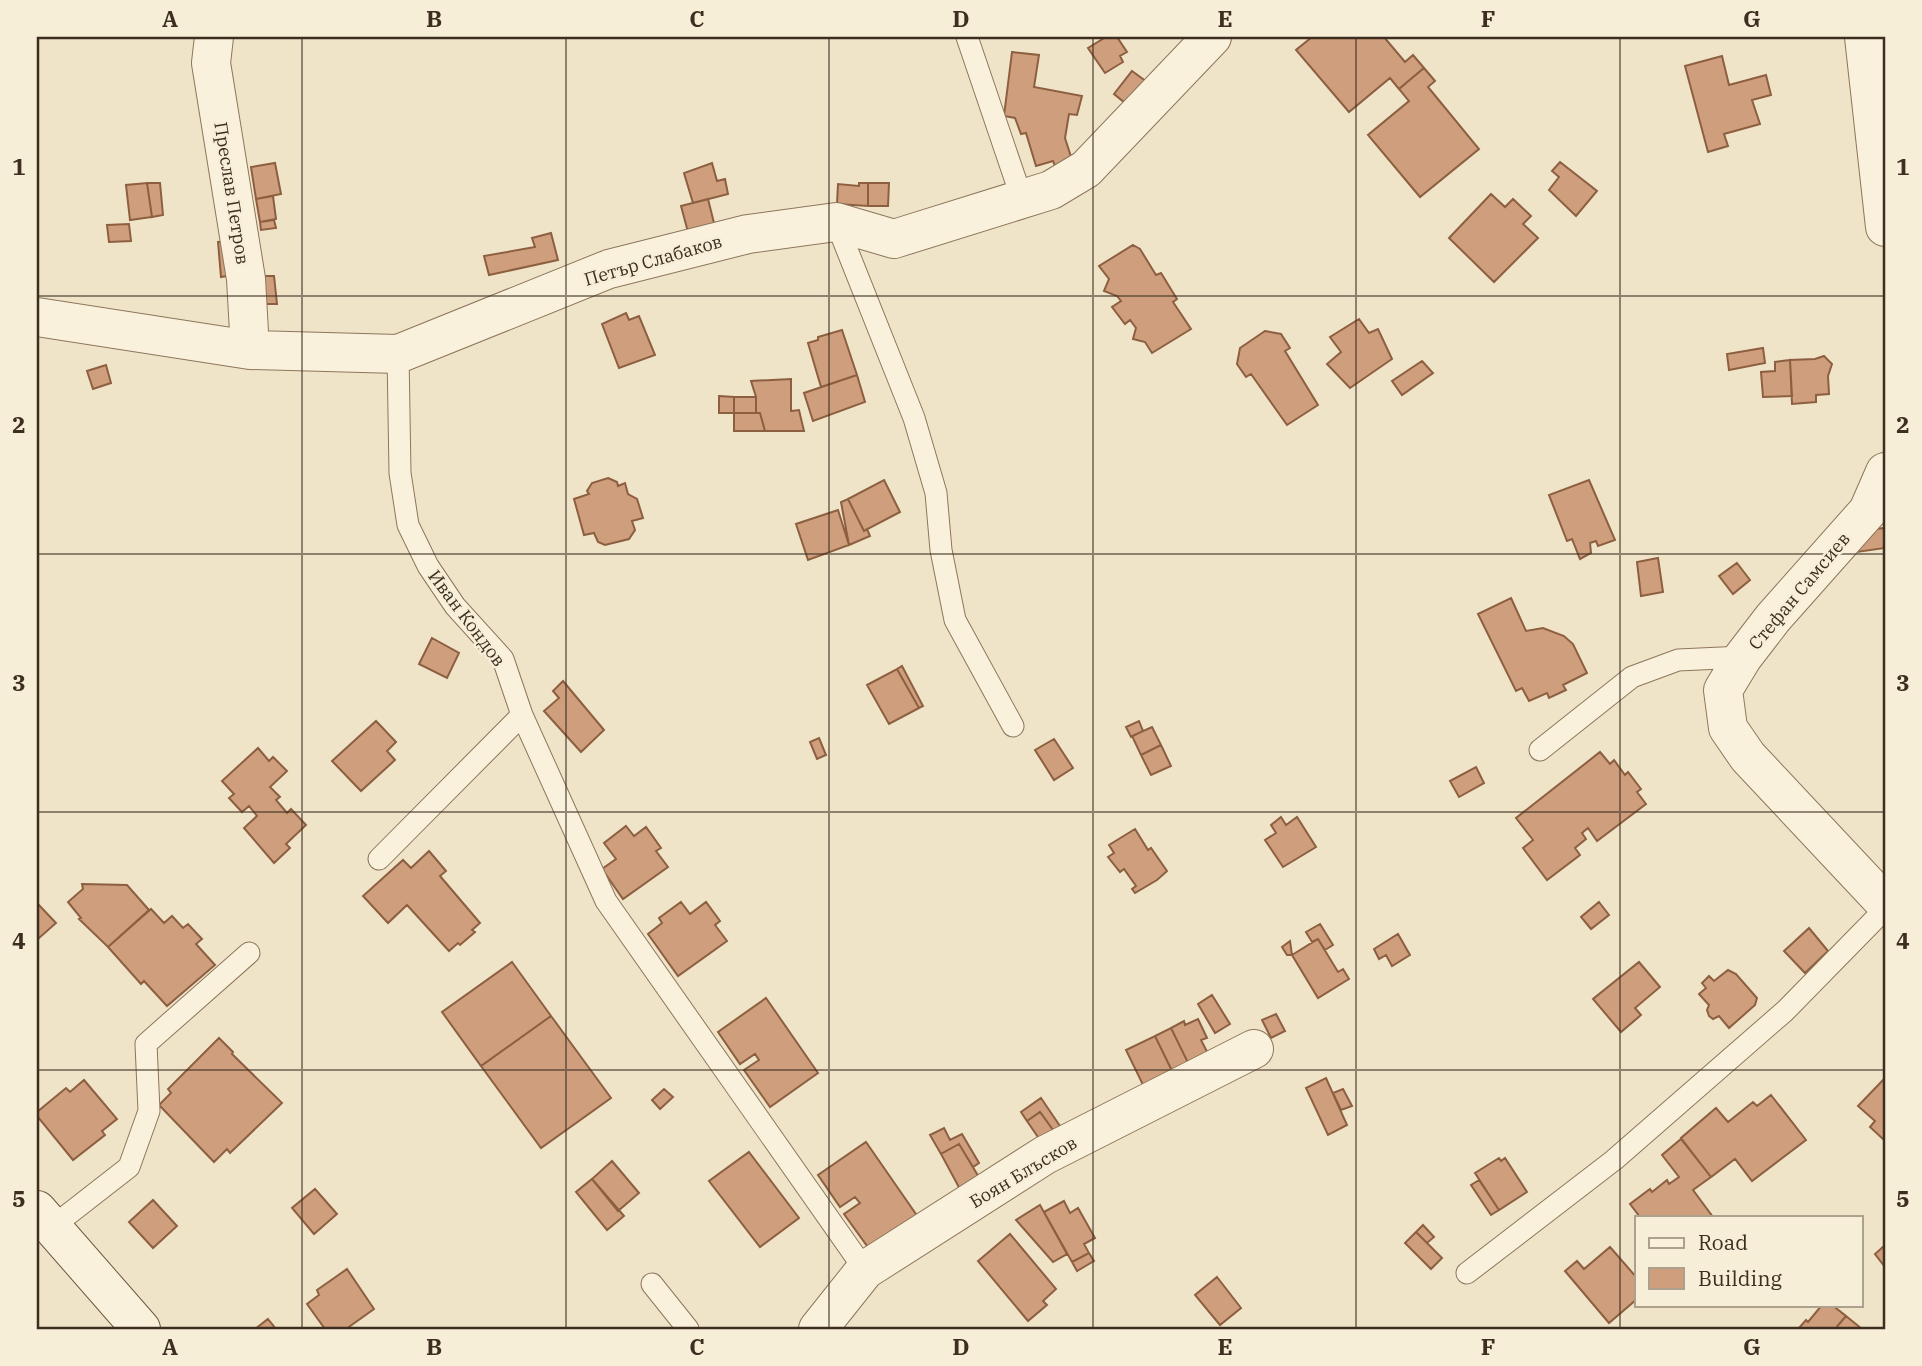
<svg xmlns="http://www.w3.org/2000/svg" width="1922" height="1366" viewBox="0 0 1922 1366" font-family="'IBM Plex Serif',serif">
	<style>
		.building { fill: #cf9f7d; stroke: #8d5f41; stroke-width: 2 }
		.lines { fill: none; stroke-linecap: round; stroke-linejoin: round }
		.lane-casing { stroke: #8d765c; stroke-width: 23 }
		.street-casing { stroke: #8d765c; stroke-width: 40 }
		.secondary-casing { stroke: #6f573f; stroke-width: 40 }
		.lane { stroke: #faf1dc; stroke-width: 21 }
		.street { stroke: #faf1dc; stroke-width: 38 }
		.secondary { stroke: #faf1dc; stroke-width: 38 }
		.grid { fill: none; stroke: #3d2e20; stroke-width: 2; stroke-opacity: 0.55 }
		.labels { text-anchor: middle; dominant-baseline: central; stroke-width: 5; stroke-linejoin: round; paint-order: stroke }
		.street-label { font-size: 18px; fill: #3d2e20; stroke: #f7eed8 }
		.neatline { fill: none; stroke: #3d2e20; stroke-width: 2.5 }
		.grid-label { font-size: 23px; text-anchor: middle; font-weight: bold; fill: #3d2e20 }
	</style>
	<rect width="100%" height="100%" fill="#f0e4c8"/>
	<path class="building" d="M1106 37H1117L1127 52 1120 56 1123 62 1105 73 1088 48Z
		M1312 37H1384L1405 62 1413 55 1424 68 1399 89 1390 78 1349 112 1296 50Z
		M1012 52 1039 55 1034 87 1082 96 1077 115 1069 114 1065 138 1072 160 1055 166 1053 161 1036 166 1026 133 1021 134 1015 118 1004 116Z
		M1722 56 1729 85 1766 75 1771 95 1752 100 1760 124 1724 134 1728 146 1708 152 1685 66Z
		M1424 68 1435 81 1428 87 1479 149 1420 197 1368 135 1409 101 1399 89Z
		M1132 71 1147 82 1130 107 1114 94Z
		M1560 162 1597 191 1576 216 1549 190 1559 177 1552 171Z
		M275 163 281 194 256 199 251 167Z
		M712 163 717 181 725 179 728 194 693 203 684 173Z
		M147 183H160L163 215 152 217Z
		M147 183 152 217 130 220 126 185Z
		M859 183H868V206L837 204 838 184 859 186Z
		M868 183H889L888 206H868Z
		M1491 194 1505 207 1513 199 1531 216 1523 224 1538 238 1494 282 1449 238Z
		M273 196 276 219 260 222 256 199Z
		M708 199 715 227 688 232 681 206Z
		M274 220 276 228 261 230 260 222Z
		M129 224 131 241 109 242 107 225Z
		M551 233 558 260 489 275 484 256 535 247 532 238Z
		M236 241 239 274 221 277 218 242Z
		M1133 245 1140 249 1156 275 1161 273 1177 299 1173 302 1191 329 1152 353 1145 342 1133 339 1136 328 1130 320 1125 324 1112 307 1121 301 1117 296 1104 291 1109 279 1099 266Z
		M257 276H274L277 304H261Z
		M626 313 629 320 639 316 655 355 619 368 602 324Z
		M1359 319 1369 333 1378 329 1392 359 1350 388 1327 364 1341 352 1330 337Z
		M842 330 857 375 821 387 808 343 818 340V337Z
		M1265 331 1281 334 1290 348 1285 351 1318 405 1287 425 1251 374 1246 377 1237 364 1240 348Z
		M1763 348 1765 363 1729 370 1727 354Z
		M1824 356 1832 364 1828 376 1829 394 1816 395V402L1792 404 1790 360 1815 359Z
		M1790 360 1792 396 1763 397 1761 372 1775 371V362Z
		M1422 361 1433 373 1402 395 1392 381Z
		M106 365 111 383 93 389 87 371Z
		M857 375 865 402 813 421 804 393Z
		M791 379V411L799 410 804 431H765L760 413H756V397L751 381Z
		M719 396 734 397V413H719Z
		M734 397H756V413H734Z
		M734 413H760L765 431H734Z
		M608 478 617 482 618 486 625 483 628 494 637 499 643 518 632 521 635 530 629 539 605 545 598 542 594 533 584 535 574 499 589 494 587 491 592 483Z
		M884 480 900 512 864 531 848 499Z
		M1589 480 1615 540 1598 546 1596 541 1590 543 1591 553 1580 559 1572 539 1567 541 1549 495Z
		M848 499 864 531 867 529 870 536 849 545 841 502Z
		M838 510 849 545 808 560 796 524Z
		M1884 528 1885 548 1857 552 1853 532Z
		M1658 558 1663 592 1641 596 1637 562Z
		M1737 563 1750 580 1733 594 1719 576Z
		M1511 598 1526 631 1543 628 1564 636 1573 644 1587 673 1563 685 1566 690 1549 698 1547 693 1529 701 1522 688 1516 691 1478 614Z
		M432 638 459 653 447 678 419 664Z
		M902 666 923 706 919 708 897 669Z
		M897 669 919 708 889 724 867 685Z
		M563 681 604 730 581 752 544 711 559 698 553 691Z
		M376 721 396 742 387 751 395 760 361 791 332 761Z
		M1139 721 1143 731 1131 737 1126 727Z
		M1152 727 1161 745 1141 755 1132 736Z
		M819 738 826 755 817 759 810 742Z
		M1054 739 1073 768 1054 780 1035 750Z
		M1161 745 1171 766 1151 775 1141 755Z
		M258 748 269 761 273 757 287 771 270 787 280 797 276 800 287 813 291 809 306 825 286 844 290 848 274 863 244 828 257 816 249 806 242 812 229 798 234 794 222 781Z
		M1600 752 1610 764 1614 760 1625 775 1628 772 1641 789 1637 792 1646 804 1597 841 1588 828 1582 833 1586 839 1575 848 1580 855 1547 880 1523 848 1533 840 1516 818Z
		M1476 767 1484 783 1459 797 1450 781Z
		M1281 817 1286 825 1297 817 1316 847 1283 867 1265 840 1276 833 1271 825Z
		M626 826 634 836 646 827 661 848 656 851 668 867 623 899 602 869 616 859 604 843Z
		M1135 829 1148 850 1151 848 1167 871 1157 880 1135 893 1132 889 1136 886 1124 869 1120 872 1108 857 1114 853 1109 845Z
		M429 851 446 871 440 876 480 923 472 930 475 932 460 945 458 943 449 951 407 905 388 923 363 896 403 860 411 868Z
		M82 884 127 885 149 910 108 947 79 919 81 918 68 902 83 889Z
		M681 902 690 914 706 902 720 921 715 925 727 941 678 976 648 934 662 923 659 918Z
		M1599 902 1609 915 1591 929 1581 917Z
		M37 903 56 923 38 939 37 938Z
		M151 909 164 923 172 916 183 928 188 924 202 939 196 944 215 965 167 1006 144 981 141 984 108 947Z
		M1320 924 1333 945 1325 950 1318 939 1312 942 1306 932Z
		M1809 928 1828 951 1805 973 1784 951Z
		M1398 934 1410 955 1392 966 1386 955 1379 959 1374 949Z
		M1318 939 1338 972 1343 969 1349 979 1318 998 1292 955Z
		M1290 941 1292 955H1287L1282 947Z
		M512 962 551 1016 481 1066 442 1012Z
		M1639 962 1660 987 1635 1008 1641 1015 1621 1032 1593 999Z
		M1728 970 1736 974 1757 998 1755 1005 1729 1028 1719 1016 1713 1019 1709 1016 1707 1010 1709 1005 1699 994 1706 988 1702 983 1709 976 1714 981Z
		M1212 995 1230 1024 1215 1033 1198 1004Z
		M766 998 818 1073 770 1107 744 1070 759 1060 755 1054 740 1064 718 1032Z
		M1276 1014 1285 1031 1271 1038 1262 1020Z
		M551 1016 611 1098 541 1148 481 1066Z
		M1198 1019 1207 1038 1201 1040 1214 1065 1194 1075 1171 1028 1184 1021 1185 1025Z
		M1171 1028 1194 1075 1178 1083 1155 1036Z
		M1155 1036 1174 1075 1145 1089 1126 1050Z
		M219 1038 233 1052 232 1054 282 1103 230 1153 227 1149 214 1162 159 1105 171 1093 168 1089Z
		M1326 1078 1347 1125 1328 1135 1306 1088Z
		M1884 1079 1885 1080V1141L1870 1127 1875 1121 1858 1106Z
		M84 1080 117 1119 102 1131 105 1135 73 1160 37 1116V1112L66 1088 70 1092Z
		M664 1089 673 1097 660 1109 652 1100Z
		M1343 1089 1352 1106 1341 1110 1333 1093Z
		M1771 1095 1806 1140 1752 1181 1735 1159 1711 1177 1681 1138 1716 1108 1728 1122 1753 1102 1757 1106Z
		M1041 1098 1062 1129 1056 1134 1040 1112 1027 1121 1021 1112Z
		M1040 1112 1056 1134 1042 1143 1027 1121Z
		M944 1128 950 1140 962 1134 979 1163 973 1167 959 1144 941 1154 930 1135Z
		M1681 1139 1711 1177 1693 1190 1713 1217H1640L1630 1204 1650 1189 1652 1192 1667 1180 1669 1184 1679 1177 1662 1155Z
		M866 1142 918 1217 870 1250 844 1214 860 1203 855 1197 840 1207 818 1175Z
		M959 1144 980 1179 961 1191 941 1154Z
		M749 1152 799 1218 760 1247 709 1181Z
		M1499 1158 1501 1161 1505 1158 1527 1192 1499 1210 1475 1173Z
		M612 1161 639 1193 618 1211 592 1179Z
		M592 1179 624 1216 607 1230 576 1192Z
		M1479 1180 1499 1210 1491 1215 1471 1185Z
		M315 1189 337 1214 314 1234 292 1208Z
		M153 1200 177 1226 153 1248 129 1222Z
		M1064 1201 1070 1213 1078 1208 1095 1238 1084 1244 1089 1253 1072 1262 1044 1212Z
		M1040 1205 1067 1254 1053 1262 1016 1220Z
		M1423 1225 1434 1237 1427 1243 1416 1232Z
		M1416 1232 1442 1258 1431 1269 1405 1243Z
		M1010 1234 1056 1289 1043 1301 1047 1305 1028 1321 978 1261Z
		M1885 1245V1267L1875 1254Z
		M1610 1247 1637 1278V1299L1609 1323 1565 1271 1577 1261 1584 1269Z
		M1089 1253 1094 1261 1077 1271 1072 1262Z
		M347 1269 374 1309 346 1329H325L307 1304 319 1295 317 1290Z
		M1217 1277 1241 1308 1220 1325 1195 1295Z
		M1822 1305H1832L1846 1316 1835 1329H1798L1806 1320 1808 1322Z
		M1846 1316 1862 1329H1835Z
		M268 1319 276 1329H255Z"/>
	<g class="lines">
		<defs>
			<path id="lane" d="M967 37 1022 199
				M836 222 914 418 936 493 941 550 955 620 1013 726
				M398 354 400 473 408 525 428 566 455 606 503 659 522 715 606 901 865 1270
				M1540 750 1632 677 1678 660 1743 657
				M379 859 522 715
				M52 1227 129 1167 149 1111 146 1044 249 953
				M1467 1273 1614 1160 1785 1011 1885 909
				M652 1284 688 1329"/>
			<path id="street" d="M214 37 211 63 246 279 250 350
				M1864 37 1885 227
				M37 317 250 350 398 354 609 269 748 234 836 222 894 239 1051 190 1086 169 1212 37
				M1885 472 1868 511 1773 618 1743 657 1723 690 1728 728 1748 757 1885 903
				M818 1329 865 1270 1045 1155 1254 1049"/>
			<path id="secondary" d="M37 1210 141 1329"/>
		</defs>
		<use href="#lane" class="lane-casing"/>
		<use href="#street" class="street-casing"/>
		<use href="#secondary" class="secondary-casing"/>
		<use href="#lane" class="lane"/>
		<use href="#street" class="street"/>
		<use href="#secondary" class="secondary"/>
	</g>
	<path class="grid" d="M302 37V1329M566 37V1329M829 37V1329M1093 37V1329M1356 37V1329M1620 37V1329M37 296H1885M37 554H1885M37 812H1885M37 1070H1885"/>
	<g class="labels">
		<g class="street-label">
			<text transform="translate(232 193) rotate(81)">Преслав Петров</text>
			<text transform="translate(653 260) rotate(-16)">Петър Слабаков</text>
			<text transform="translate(1799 591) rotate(-50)">Стефан Самсиев</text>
			<text transform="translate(467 618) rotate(53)">Иван Кондов</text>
			<text transform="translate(1023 1172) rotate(-31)">Боян Блъсков</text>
		</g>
	</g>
	<rect width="1922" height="1366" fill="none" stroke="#f7eed8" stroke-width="77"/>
	<rect x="1635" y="1216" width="228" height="91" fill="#f7eed8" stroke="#ada18e" stroke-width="2"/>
	<rect x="1649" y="1238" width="35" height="10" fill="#faf1dc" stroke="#ada18e" stroke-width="2"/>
	<text x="1698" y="1250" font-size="21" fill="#3d2e20">Road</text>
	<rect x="1649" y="1268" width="35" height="21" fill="#cf9f7d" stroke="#ada18e" stroke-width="2"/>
	<text x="1698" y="1286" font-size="21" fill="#3d2e20">Building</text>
	<rect x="38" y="38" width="1846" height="1290" class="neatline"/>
	<g class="grid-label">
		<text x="170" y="27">A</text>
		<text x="434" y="27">B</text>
		<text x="697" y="27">C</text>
		<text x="961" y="27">D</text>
		<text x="1225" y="27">E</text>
		<text x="1488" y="27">F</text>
		<text x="1752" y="27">G</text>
		<text x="19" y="175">1</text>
		<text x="1903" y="175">1</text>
		<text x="19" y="433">2</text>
		<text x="1903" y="433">2</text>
		<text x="19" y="691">3</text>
		<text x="1903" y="691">3</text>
		<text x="19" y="949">4</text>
		<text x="1903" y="949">4</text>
		<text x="19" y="1207">5</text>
		<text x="1903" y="1207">5</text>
		<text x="170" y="1355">A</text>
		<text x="434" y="1355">B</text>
		<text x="697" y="1355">C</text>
		<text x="961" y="1355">D</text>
		<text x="1225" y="1355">E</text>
		<text x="1488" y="1355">F</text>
		<text x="1752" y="1355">G</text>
	</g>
</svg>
